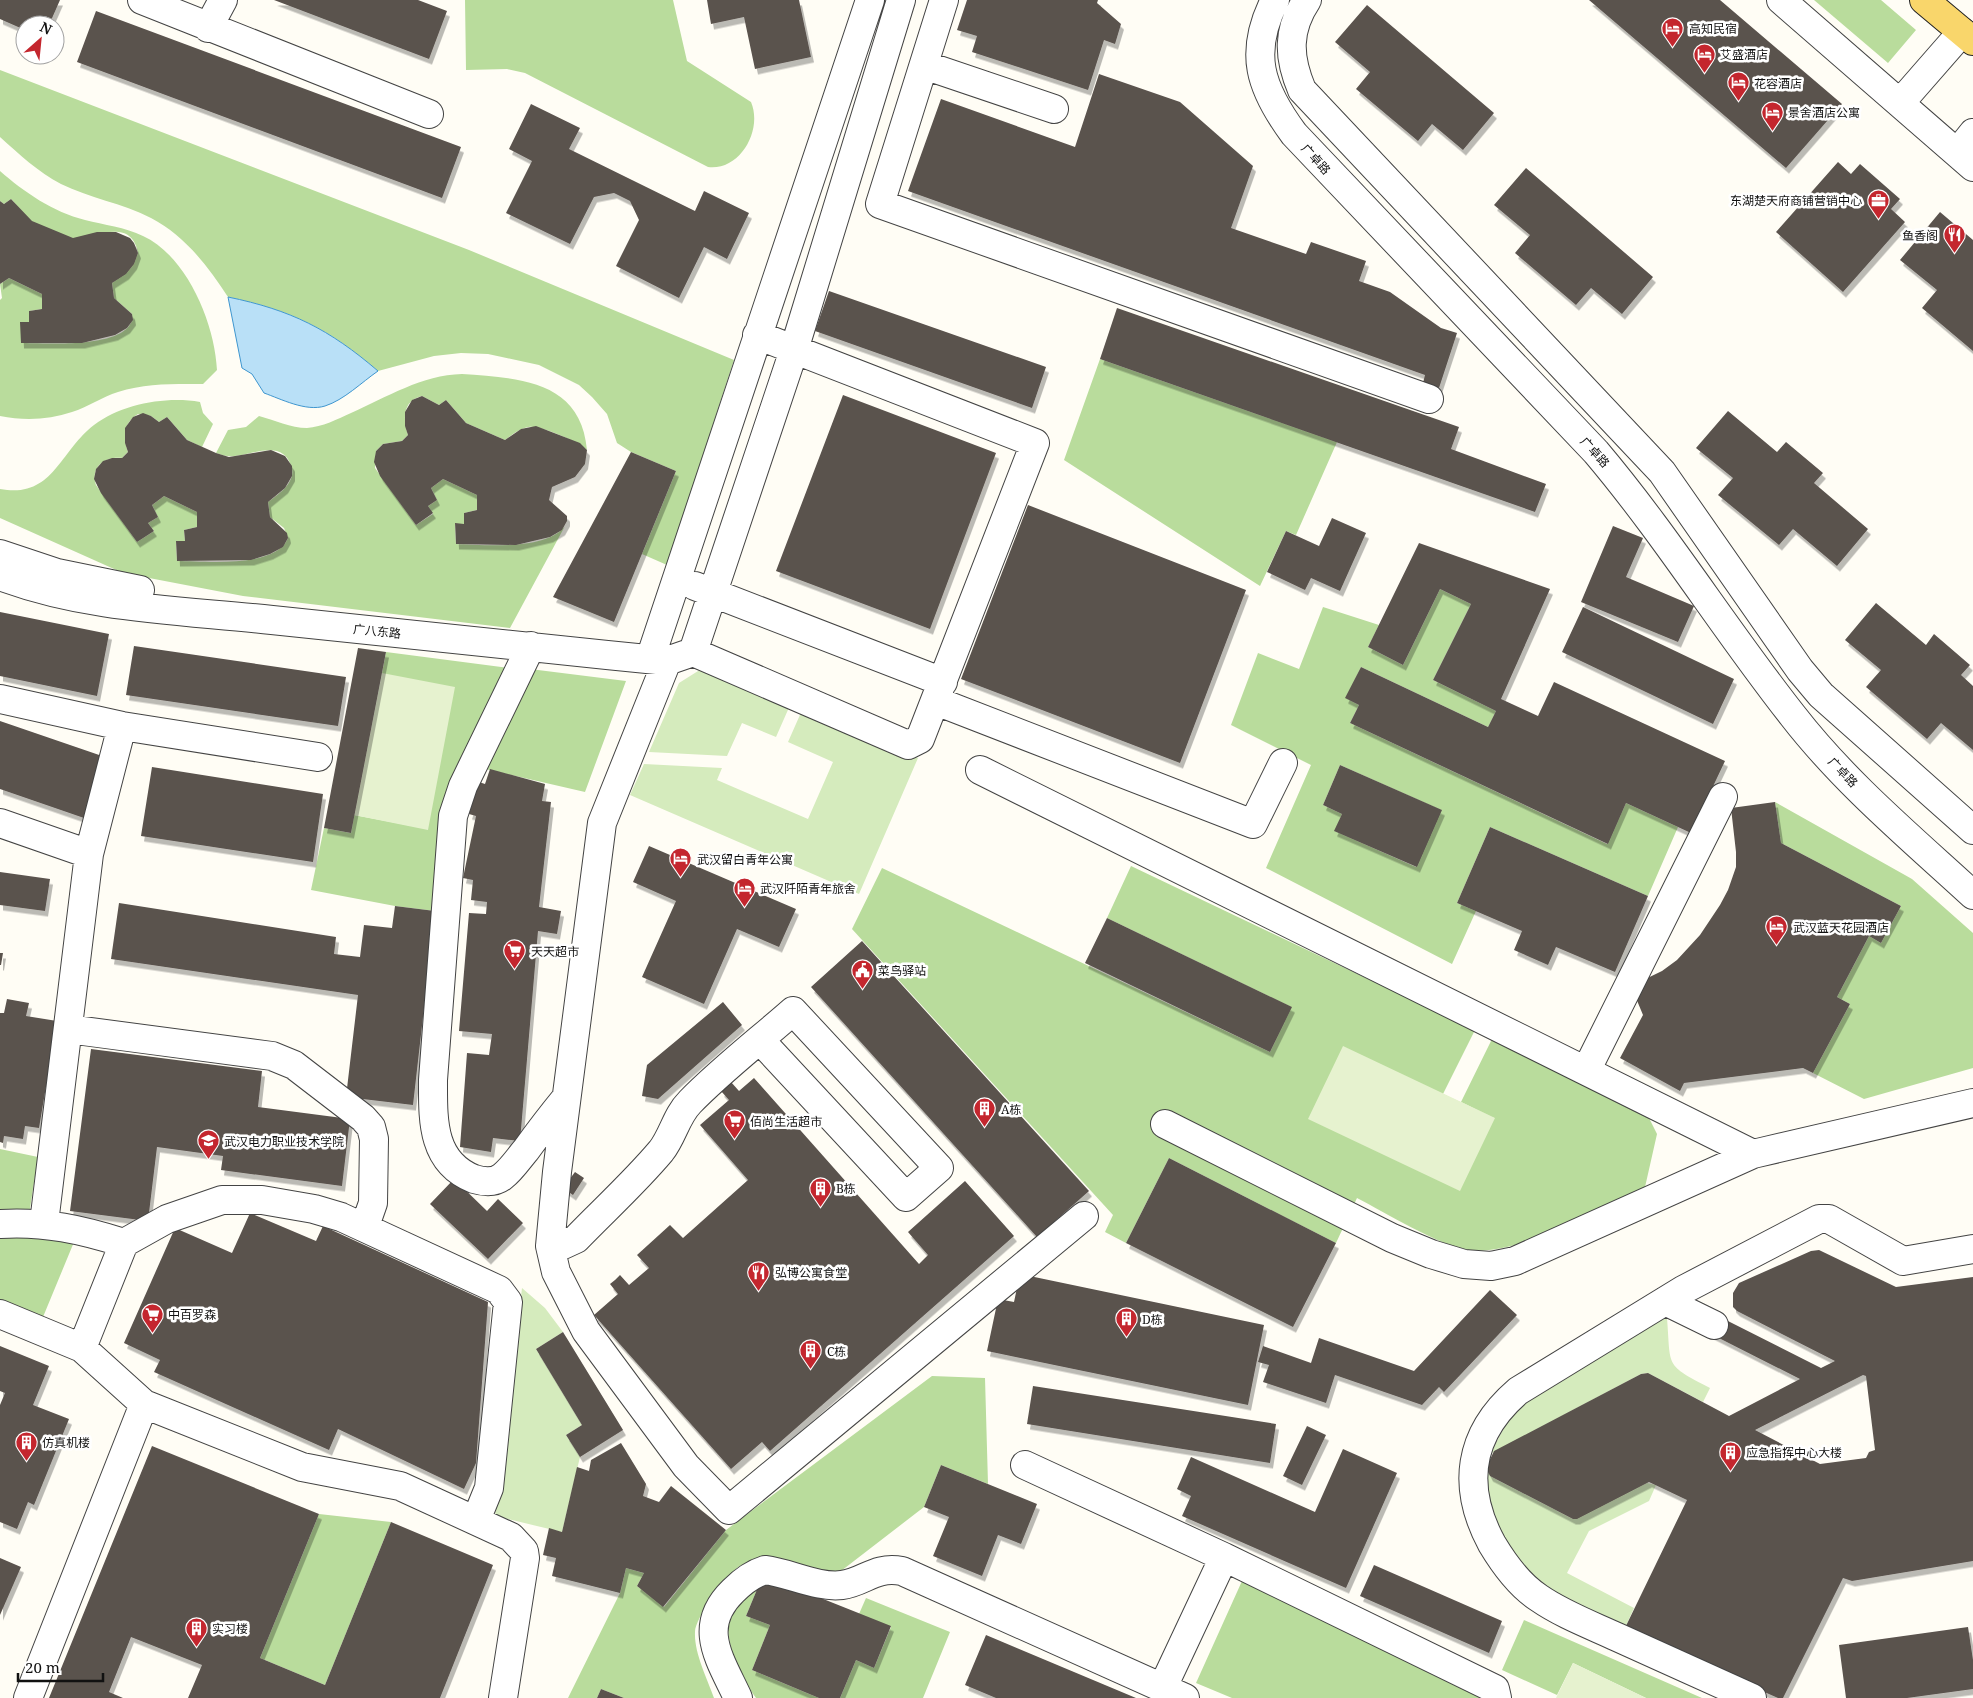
<svg xmlns="http://www.w3.org/2000/svg" width="1973" height="1698" viewBox="0 0 1973 1698" font-family="'Noto Serif','Noto Sans SC',serif">
	<style>
		.green { fill: #d5ebbd }
		.forest { fill: #b9dc9c; fill-rule: evenodd }
		.pitch { fill: #e6f2cf }
		.water { fill: #b9e0f7; stroke: #3f96cf }
		.building { fill: #5a524d; fill-rule: evenodd; filter: url(#shadow) }
		.lines { fill: none; stroke-linecap: round; stroke-linejoin: round }
		.minor-casing { stroke: #444; stroke-width: 30 }
		.major-casing { stroke: #222; stroke-width: 30 }
		.minor { stroke: #fff; stroke-width: 28 }
		.major { stroke: #f9d66b; stroke-width: 28 }
		.labels { text-anchor: middle; dominant-baseline: central; stroke-width: 5; stroke-linejoin: round; paint-order: stroke }
		.poi-label { font-size: 12px; fill: #111; stroke: #fff; text-anchor: start }
		.street-label { font-size: 12px; fill: #111; stroke: #fff }
	</style>
	<defs>
		<filter id="shadow"><feDropShadow dx="3" dy="5.5" stdDeviation="0" flood-color="#0004"/></filter>
	</defs>
	<rect width="100%" height="100%" fill="#fffdf5"/>
	<path class="green" d="M706 666 791 703 776 737 742 723 727 756 649 752 679 683Z
		M803 708 918 758 859 894 630 795 644 764 722 768 717 780 808 819 833 762 788 742Z
		M522 1288 545 1308 563 1332 536 1349 582 1425 566 1435 580 1457 562 1532 495 1516Z
		M1663 1317 1667 1318C1671 1368 1664 1364 1710 1388L1703 1402 1648 1373 1641 1374 1490 1454 1510 1417 1526 1402Z
		M1486 1468 1490 1476 1573 1519 1647 1483 1656 1485 1649 1501 1589 1531 1567 1573 1634 1608 1624 1630 1556 1597 1526 1571 1506 1543 1490 1507Z"/>
	<path class="forest" d="M465 0H673L687 61 751 102C763 130 740 171 708 167L525 73 507 69 466 70Z
		M1814 0H1881L1916 30 1888 63Z
		M0 70 469 250 734 360 667 565 642 554 676 471 631 452 617 443 607 414 592 397 579 385 539 365 488 354 461 353 434 356 378 371C329 329 291 310 228 297 208 266 184 235 151 218 122 203 89 198 61 184 38 172 19 154 0 137Z
		M0 171C24 192 53 212 85 220 104 225 125 227 143 236 187 256 215 324 217 370L203 384C174 384 146 383 118 392 102 397 88 407 72 412 49 420 24 421 0 416V300L2 298 0 284 9 278 42 294V309L29 311V322L21 343C42 343 136 350 132 314L114 298 112 283 130 269 138 253C131 214 90 241 72 238 61 236 42 228 32 222 24 217 18 206 11 199L4 204 0 201Z
		M1100 359 1337 442 1296 535 1286 531 1260 586 1064 460Z
		M462 374C518 378 581 380 587 450 579 442 539 425 529 427 520 428 512 435 505 440L466 423 446 400 439 405 422 396C402 401 403 419 408 435L402 441 383 444 376 451 375 468 416 525 433 514 428 506 437 500 431 488 443 479 477 495V510L464 513V524H455L456 544C484 545 546 551 565 526L510 628 243 596 123 573 0 518V489C53 499 59 452 94 425 122 404 166 396 200 402L203 413 213 424 202 447 187 440 167 417 159 422 151 416 138 414C123 423 123 437 128 452L122 458C106 456 90 466 96 485L137 542 154 531 148 523 158 517 152 505 164 496 197 512V527L184 530 185 541H176L177 561C205 561 275 569 288 538L284 528 270 517 268 502C278 495 295 483 292 469 284 434 246 459 228 456 224 456 220 454 216 453L228 430 246 427 259 416C274 420 291 428 307 428 322 427 338 419 351 413 387 397 422 375 462 374Z
		M1440 589 1471 604 1433 680 1496 711 1488 727 1361 667 1346 698 1359 705 1350 723 1607 844 1626 803 1678 827 1648 896 1490 827 1457 903 1476 911 1452 964 1266 868 1311 765 1231 725 1258 653 1299 669 1323 607 1379 625 1368 647 1403 665ZM1340 765 1441 810 1416 867 1335 831 1342 814 1323 805Z
		M386 652 509 668 435 911 395 906 311 890 324 828 351 833 354 815 428 829 382 673Z
		M530 669 626 681 585 792 481 768Z
		M1775 802 1912 879 1973 933V1068L1864 1099 1813 1073 1850 1004 1837 997 1869 936 1881 943 1901 906 1781 843Z
		M1131 866 1475 1030 1443 1094 1343 1047 1494 1118 1461 1102 1492 1039 1647 1114 1657 1134 1643 1196C1600 1213 1512 1257 1468 1250 1438 1245 1386 1213 1357 1198L1336 1243 1169 1158 1126 1243 1105 1232 1113 1215 852 929 882 868 1270 1052 1291 1007 1107 918Z
		M0 1149 38 1157 26 1234 74 1242 43 1317 0 1300Z
		M932 1376 985 1378 988 1484 941 1465 924 1507 841 1571C814 1576 789 1561 762 1560 753 1560 743 1563 737 1568 725 1578 695 1618 695 1632 694 1653 707 1678 714 1698H624L601 1689 597 1698H568L620 1593 626 1568 644 1573 637 1586 664 1607 726 1530Z
		M319 1514 391 1522 325 1685 260 1658Z
		M763 1575 746 1616 770 1625 752 1670 819 1698H756C736 1669 728 1651 727 1615Z
		M1242 1581 1480 1695 1481 1698H1232L1196 1683Z
		M866 1598 950 1632 923 1698H840L856 1660 874 1668 891 1627 859 1614Z
		M1524 1620 1702 1698H1646L1573 1663 1557 1695 1502 1670Z"/>
	<path class="pitch" d="M382 673 455 687 428 830 354 815Z
		M1343 1046 1495 1118 1460 1191 1308 1119Z
		M1573 1663 1646 1698H1556Z"/>
	<path class="water" d="M228 297C291 310 329 329 378 371 362 382 344 400 325 406 306 412 281 399 264 393L252 374 242 368Z"/>
	<path class="building" d="M0 0H60L49 25H25V30L0 19Z
		M274 0H418L447 11 429 59Z
		M707 0H799L811 57 755 69 744 17 711 24Z
		M967 0H1098L1097 3 1121 24 1115 44 1104 40 1088 90 972 52 977 36 957 30Z
		M1589 0H1720L1842 104 1786 168Z
		M1367 5 1494 113 1463 150 1432 124 1418 141 1356 89 1370 72 1335 42Z
		M96 11 461 147 442 198 77 62Z
		M1099 74 1180 102 1253 166 1231 228 1306 254 1311 242 1366 261 1359 281 1390 292 1441 328 1457 333 1439 388 1423 383 1425 375 908 191 941 99 1075 147Z
		M531 104 580 128 569 149 695 211 704 191 749 213 727 259 704 247 679 298 616 266 639 220 630 201 614 193 594 197 570 244 506 213 532 161 509 149Z
		M1838 162 1851 174 1860 164 1900 199 1891 209 1905 222 1843 292 1776 232Z
		M1526 168 1653 277 1622 314 1591 288 1576 305 1515 253 1530 235 1494 205Z
		M11 199 32 221 73 238 97 232H116L130 238 134 243 138 253 134 264 126 274 112 283 114 298 132 314 133 320 127 328 115 335 82 343H21L20 322H29V311L42 309V294L9 278 0 284V201L4 204Z
		M1940 212 1973 240V351L1922 308 1937 290 1900 260Z
		M829 291 1046 367 1032 408 815 331Z
		M1117 308 1459 427 1451 449 1546 484 1535 512 1100 359Z
		M843 395 996 453 930 629 776 571Z
		M422 396 439 405 446 400 466 423 505 440 521 429 536 426 580 443 587 450 585 464 575 477 552 487 549 500 567 516V521L562 530 550 537 516 545 456 544 455 523 464 524V513L477 510V495L443 479 431 488 437 500 428 506 433 513 416 525 380 476 374 462 376 451 383 444 402 441 408 435 405 426V412L412 400Z
		M1728 411 1777 452 1786 442 1823 473 1814 483 1868 529 1837 566 1793 529 1779 545 1718 495 1733 478 1696 448Z
		M143 413 151 416 159 422 167 417 187 440 216 453 229 457 271 450 285 456 292 466V476L285 488 268 502 270 517 287 533 288 538 283 547 270 554 251 560 177 561 176 541H185L184 530 197 527V512L164 496 152 505 158 517 148 523 154 531 137 542 101 493 94 479 96 469 103 461 112 458H122L128 452 125 443V428L133 417Z
		M631 452 676 471 614 622 553 597Z
		M1028 505 1246 590 1180 763 961 679Z
		M1332 518 1366 533 1340 591 1311 578 1305 590 1267 572 1286 531 1319 546Z
		M1613 526 1643 538 1626 577 1694 606 1678 642 1581 602Z
		M1419 543 1550 589 1501 699 1538 716 1554 682 1725 761 1691 833 1626 803 1608 844 1350 723 1359 705 1345 698 1361 667 1488 727 1496 711 1433 680 1471 604 1440 589 1403 665 1368 647Z
		M1876 603 1926 645 1934 634 1970 665 1961 675 1973 686V750L1941 723 1927 739 1866 687 1881 670 1845 640Z
		M1583 607 1734 679 1713 724 1562 652Z
		M0 612 109 634 97 696 0 676Z
		M134 646 346 677 338 726 126 695Z
		M358 648 386 652 351 833 324 828Z
		M0 721 105 757 84 818 0 789Z
		M1340 765 1442 810 1417 867 1334 831 1342 814 1323 805Z
		M152 767 323 794 313 862 141 836Z
		M490 769 545 784 542 801 551 802 539 907 561 911 557 934 538 931 520 1141 493 1138 491 1152 460 1147 467 1053 489 1055 492 1034 459 1031 469 913 486 914 487 902 471 900 473 880 463 878 476 816 469 814 479 782 485 784Z
		M1775 802 1781 843 1901 906 1881 943 1869 936 1837 997 1850 1004 1813 1073 1803 1068 1684 1083 1680 1091 1620 1058 1643 1015 1631 986 1662 971 1677 960 1700 935 1720 905 1728 890 1736 867V852L1731 808Z
		M1490 827 1648 896 1615 972 1556 947 1548 965 1514 950 1522 931 1457 903Z
		M649 846 796 909 779 947 737 929 704 1004 642 977 676 901 633 882Z
		M0 872 50 879 45 911 0 905Z
		M119 903 336 937 334 954 360 957 364 925 392 928 395 906 435 911 413 1105 346 1097 358 995 111 959Z
		M1107 918 1292 1007 1270 1052 1085 963Z
		M862 941 1089 1191 1037 1237 811 987Z
		M0 953H3L1 965H0Z
		M7 999 29 1003 26 1016 57 1021 39 1128 25 1126 23 1139 4 1136 3 1143 0 1142V1013H4Z
		M723 1002 742 1025 658 1099 642 1096 647 1065Z
		M91 1049 262 1071 258 1107 350 1119 342 1186 221 1170 223 1156 157 1147 148 1221 70 1211Z
		M754 1078 919 1264 928 1255 908 1232 965 1181 1014 1236 770 1451 762 1442 731 1469 594 1315 618 1294 610 1284 615 1280 620 1275 629 1285 649 1268 637 1255 670 1225 683 1238 748 1180 700 1125 729 1100 721 1091 731 1082 739 1091Z
		M1169 1158 1336 1243 1293 1327 1126 1243Z
		M575 1172 584 1178 573 1195 563 1188Z
		M454 1179 487 1211 498 1199 523 1223 488 1259 430 1204Z
		M250 1213 316 1241 323 1226 488 1302 476 1463 464 1489 338 1429 329 1450 154 1372 160 1360 124 1343 175 1228 232 1253Z
		M1819 1250 1896 1287 1973 1277V1561L1852 1581 1843 1578 1783 1698H1778L1624 1630 1687 1500 1649 1482 1577 1519H1573L1490 1476 1486 1468 1494 1451 1641 1374 1648 1373 1729 1416 1800 1379 1709 1333 1718 1316 1821 1368 1835 1361 1737 1311 1733 1307V1293L1739 1283 1811 1251ZM1863 1375 1866 1376 1875 1450 1869 1452 1866 1458 1820 1464 1755 1430Z
		M1020 1274 1264 1325 1248 1405 987 1351 998 1299 1014 1302Z
		M1490 1290 1517 1315 1444 1392 1439 1387 1422 1405 1335 1375 1326 1403 1263 1382 1269 1365 1258 1362 1263 1346 1311 1363 1319 1338 1414 1371Z
		M563 1332 623 1430 580 1457 566 1435 582 1425 536 1349Z
		M0 1346 49 1366 33 1405 69 1419 34 1505 28 1502 17 1529 0 1522V1405L5 1393 0 1391Z
		M1033 1386 1276 1424 1270 1463 1027 1424Z
		M1307 1426 1326 1435 1302 1485 1283 1476Z
		M621 1443 646 1484 643 1496 659 1502 671 1486 726 1530 663 1607 637 1586 644 1573 626 1568 620 1593 552 1576 556 1558 543 1555 549 1528 562 1532 577 1467 589 1471 591 1460Z
		M152 1446 319 1514 260 1658 325 1685 391 1522 493 1565 440 1698H188L202 1665 131 1637 109 1692 123 1698H49Z
		M1343 1449 1397 1473 1346 1588 1182 1516 1191 1496 1177 1489 1191 1457 1315 1512Z
		M941 1465 1037 1504 1021 1544 998 1535 982 1576 933 1556 949 1517 924 1507Z
		M0 1558 21 1567 0 1615Z
		M1374 1565 1502 1621 1489 1653 1360 1596Z
		M763 1575 891 1626 874 1668 856 1660 840 1698H819L752 1670 770 1625 746 1616Z
		M1968 1627 1973 1660V1689L1907 1698H1846L1839 1645Z
		M986 1635 1136 1698H996L965 1685Z
		M601 1689 624 1698H597Z"/>
	<g class="lines">
		<defs>
			<path id="minor" d="M142 0 429 114
				M944 0 880 204 1429 399
				M1275 0C1248 53 1260 88 1294 134L1596 452C1667 536 1725 630 1793 716 1845 783 1911 838 1973 895
				M1307 0C1287 30 1288 57 1302 90L1662 472 1800 670 1821 695 1973 830
				M1781 0 1973 167
				M208 28 223 0
				M924 65 1054 109
				M1900 103 1962 32
				M1957 153 1973 133
				M0 554 57 573 140 590
				M0 576C88 609 180 610 272 620 403 633 535 648 667 661L693 652 908 745 920 739 1035 443 757 335
				M695 586 943 682
				M531 646 463 786 453 816 433 1080C433 1119 431 1162 474 1179 484 1182 495 1183 503 1176 512 1169 519 1158 526 1150 539 1132 552 1115 566 1098
				M693 652 794 350 901 0
				M650 659 870 0
				M667 661 602 823 557 1172 550 1246 556 1272 586 1331 686 1466 729 1510 1084 1216
				M0 699 122 726 318 757
				M936 701 1253 824 1283 763
				M980 770 1753 1154
				M0 823 89 854
				M68 1029 272 1056 294 1065 363 1118 371 1127 374 1139 373 1203 365 1226
				M1586 1071 1723 797
				M1165 1124 1392 1238 1431 1254 1464 1264 1491 1266 1515 1261 1753 1154 1973 1103
				M44 1223 89 854 122 726
				M0 1224C44 1221 83 1230 124 1243
				M550 1246 563 1245 576 1239C604 1210 635 1182 661 1151 673 1136 676 1116 690 1102 720 1071 760 1040 793 1011L939 1168 906 1197 760 1040
				M1665 1301 1714 1325
				M0 1314 82 1348 144 1404 302 1467 400 1486 511 1537 524 1551 525 1558 503 1698
				M82 1348 124 1243 167 1219 222 1200H262L314 1209 341 1217 499 1290 508 1302 489 1488 476 1520
				M1025 1465 1224 1557 1162 1689
				M1224 1557 1495 1689 1497 1698
				M28 1698 144 1404
				M738 1698C720 1659 696 1627 733 1591 743 1581 752 1574 765 1570 790 1573 817 1588 842 1585 865 1582 874 1566 902 1571L1185 1698
				M1752 1698C1707 1678 1662 1657 1617 1637 1591 1625 1562 1614 1539 1598 1519 1585 1504 1564 1492 1544 1461 1487 1468 1434 1518 1391L1683 1290 1819 1219H1829L1903 1261 1973 1249"/>
			<path id="major" d="M1924 0 1973 41"/>
		</defs>
		<use href="#minor" class="minor-casing"/>
		<use href="#major" class="major-casing"/>
		<use href="#minor" class="minor"/>
		<use href="#major" class="major"/>
	</g>
	<defs>
		<symbol id="hotel-pin" viewBox="-11 -11 22 30"><path d="M0 17L-7.5 6A9.5 9.5 0 1 1 7.5 6Z" fill="#c4262e" stroke="#fff"/><path d="M-6-4.5h1.5V1H6V5H4.5V3h-9V5H-6ZM-4 0a1.8 1.8 0 1 1 3.6 0ZM.5 0V-2.5h3Q6-2.5 6 0Z" fill="#fff"/></symbol>
		<symbol id="office-pin" viewBox="-11 -11 22 30"><path d="M0 17L-7.5 6A9.5 9.5 0 1 1 7.5 6Z" fill="#c4262e" stroke="#fff"/><path d="M-6-3h4V-5.5h4V-3h4V5H-6ZM-1-4.5V-3h2v-1.5ZM-6 0V1H6V0Z" fill="#fff"/></symbol>
		<symbol id="restaurant-pin" viewBox="-11 -11 22 30"><path d="M0 17L-7.5 6A9.5 9.5 0 1 1 7.5 6Z" fill="#c4262e" stroke="#fff"/><path d="M-5-6h1v4h1v-4h1v4h1v-4h1v5L-1.5 .5V6h-2V.5L-5-1ZM5-6V6H3V1.5H1.5Q1.5-4 5-6Z" fill="#fff"/></symbol>
		<symbol id="supermarket-pin" viewBox="-11 -11 22 30"><path d="M0 17L-7.5 6A9.5 9.5 0 1 1 7.5 6Z" fill="#c4262e" stroke="#fff"/><path d="M-6-5.5h2.5l.6 2H6L4.5 2H-2.5L-4.4-4H-6ZM-1.5 3.2a1.3 1.3 0 1 0 .1 0ZM3 3.2a1.3 1.3 0 1 0 .1 0Z" fill="#fff"/></symbol>
		<symbol id="civic-pin" viewBox="-11 -11 22 30"><path d="M0 17L-7.5 6A9.5 9.5 0 1 1 7.5 6Z" fill="#c4262e" stroke="#fff"/><path d="M-.6-6.5H3V-4.5H.6V-3L4-1V1h2V6H-6V1h2V-1L-.6-3ZM-1.2 2.5V6h2.4V2.5Z" fill="#fff"/></symbol>
		<symbol id="building-pin" viewBox="-11 -11 22 30"><path d="M0 17L-7.5 6A9.5 9.5 0 1 1 7.5 6Z" fill="#c4262e" stroke="#fff"/><path d="M-4-6H4V6H1V3H-1V6H-4ZM-2.5-4.3h1.7v1.8h-1.7ZM.8-4.3h1.7v1.8H.8ZM-2.5-1h1.7V.8h-1.7ZM.8-1h1.7V.8H.8Z" fill="#fff"/></symbol>
		<symbol id="university-pin" viewBox="-11 -11 22 30"><path d="M0 17L-7.5 6A9.5 9.5 0 1 1 7.5 6Z" fill="#c4262e" stroke="#fff"/><path d="M0-5L7-2L0 1L-7-2ZM-4 1L0 2.5L4 1V4Q0 6-4 4Z" fill="#fff"/></symbol>
	</defs>
	<g fill-rule="evenodd">
		<use href="#hotel-pin" x="1660" y="16" width="25" height="34"/>
		<use href="#hotel-pin" x="1692" y="42" width="25" height="34"/>
		<use href="#hotel-pin" x="1726" y="70" width="25" height="34"/>
		<use href="#hotel-pin" x="1760" y="100" width="25" height="34"/>
		<use href="#office-pin" x="1866" y="188" width="25" height="34"/>
		<use href="#restaurant-pin" x="1942" y="222" width="25" height="34"/>
		<use href="#hotel-pin" x="668" y="846" width="25" height="34"/>
		<use href="#hotel-pin" x="732" y="876" width="25" height="34"/>
		<use href="#hotel-pin" x="1764" y="914" width="25" height="34"/>
		<use href="#supermarket-pin" x="502" y="938" width="25" height="34"/>
		<use href="#civic-pin" x="850" y="958" width="25" height="34"/>
		<use href="#building-pin" x="972" y="1096" width="25" height="34"/>
		<use href="#supermarket-pin" x="722" y="1108" width="25" height="34"/>
		<use href="#university-pin" x="196" y="1128" width="25" height="34"/>
		<use href="#building-pin" x="808" y="1176" width="25" height="34"/>
		<use href="#restaurant-pin" x="746" y="1260" width="25" height="34"/>
		<use href="#supermarket-pin" x="140" y="1302" width="25" height="34"/>
		<use href="#building-pin" x="1114" y="1306" width="25" height="34"/>
		<use href="#building-pin" x="798" y="1338" width="25" height="34"/>
		<use href="#building-pin" x="14" y="1430" width="25" height="34"/>
		<use href="#building-pin" x="1718" y="1440" width="25" height="34"/>
		<use href="#building-pin" x="184" y="1616" width="25" height="34"/>
	</g>
	<g class="labels">
		<g class="poi-label">
			<text x="1689" y="28">高知民宿</text>
			<text x="1720" y="54">艾盛酒店</text>
			<text x="1754" y="83">花容酒店</text>
			<text x="1788" y="112">景舍酒店公寓</text>
			<text x="1862" y="200" text-anchor="end">东湖楚天府商铺营销中心</text>
			<text x="1938" y="235" text-anchor="end">鱼香阁</text>
			<text x="697" y="859">武汉留白青年公寓</text>
			<text x="760" y="888">武汉阡陌青年旅舍</text>
			<text x="1793" y="927">武汉蓝天花园酒店</text>
			<text x="531" y="951">天天超市</text>
			<text x="878" y="970">菜鸟驿站</text>
			<text x="1001" y="1109">A栋</text>
			<text x="750" y="1121">佰尚生活超市</text>
			<text x="224" y="1141">武汉电力职业技术学院</text>
			<text x="836" y="1188">B栋</text>
			<text x="775" y="1272">弘博公寓食堂</text>
			<text x="168" y="1314">中百罗森</text>
			<text x="1142" y="1319">D栋</text>
			<text x="827" y="1351">C栋</text>
			<text x="42" y="1442">仿真机楼</text>
			<text x="1746" y="1452">应急指挥中心大楼</text>
			<text x="212" y="1628">实习楼</text>
		</g>
		<g class="street-label">
			<text transform="translate(1316 159) rotate(48)">广卓路</text>
			<text transform="translate(1595 452) rotate(48)">广卓路</text>
			<text transform="translate(377 631) rotate(6)">广八东路</text>
			<text transform="translate(1843 772) rotate(46)">广卓路</text>
		</g>
	</g>
	<g transform="translate(40 40) rotate(27)"><circle r="24" fill="#ffffff" stroke="#a0a0a0"/>
	<path d="M0-4L9 19L0 12L-9 19Z" fill="#c4262e"/>
	<text y="-8" font-size="14" font-weight="bold" text-anchor="middle" fill="#111111">N</text>
	</g>
	<path d="M18 1673v8h85v-8" fill="none" stroke="#111111" stroke-width="2.5"/>
	<text x="25" y="1673" font-size="15" fill="#111111" stroke="#ffffff" stroke-width="4" paint-order="stroke">20 m</text>
</svg>
